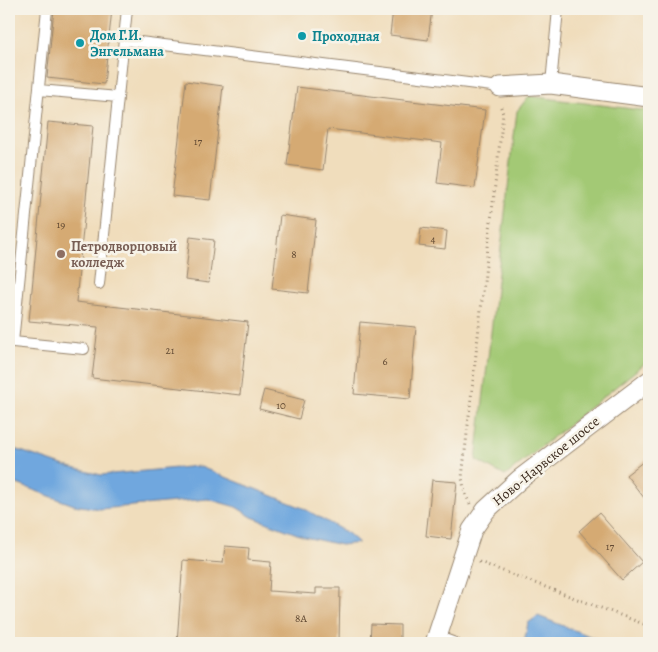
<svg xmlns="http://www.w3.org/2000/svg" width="658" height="652" viewBox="0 0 658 652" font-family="Alegreya,serif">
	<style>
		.green { fill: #a3c974; stroke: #6f7a49 }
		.water { fill: #6fa7de; stroke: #55687e }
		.building { fill: #d5aa73 }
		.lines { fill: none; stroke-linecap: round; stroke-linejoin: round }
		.service-casing { stroke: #96846d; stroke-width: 12 }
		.minor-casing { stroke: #96846d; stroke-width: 21 }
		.path { stroke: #96846d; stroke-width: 3; stroke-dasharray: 1 4; stroke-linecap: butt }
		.service { stroke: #fff; stroke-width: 10 }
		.minor { stroke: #fff; stroke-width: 19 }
		.culture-dot { fill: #0f9aa8; stroke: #f7f3e8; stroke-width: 2 }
		.education-dot { fill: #8d6e63; stroke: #f7f3e8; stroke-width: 2 }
		.labels { text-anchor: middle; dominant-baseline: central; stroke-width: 5; stroke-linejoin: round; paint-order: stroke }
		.number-label { font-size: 11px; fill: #624a33 }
		.culture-label { font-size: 14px; font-weight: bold; fill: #0d838f; stroke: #f7f3e8; text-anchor: start }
		.education-label { font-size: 14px; font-weight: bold; fill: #785e54; stroke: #f7f3e8; text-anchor: start }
		.street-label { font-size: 14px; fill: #3b2a1e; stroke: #f7f3e8 }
	</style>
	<rect width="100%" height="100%" fill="#f7f3e8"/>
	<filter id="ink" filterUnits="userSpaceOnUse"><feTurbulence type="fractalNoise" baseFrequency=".02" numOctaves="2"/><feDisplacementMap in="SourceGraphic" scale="10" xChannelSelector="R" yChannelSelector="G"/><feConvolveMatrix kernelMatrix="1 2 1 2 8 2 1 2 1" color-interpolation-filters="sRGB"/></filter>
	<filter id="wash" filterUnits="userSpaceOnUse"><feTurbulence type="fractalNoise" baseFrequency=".0096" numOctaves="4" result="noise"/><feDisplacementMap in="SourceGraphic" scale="20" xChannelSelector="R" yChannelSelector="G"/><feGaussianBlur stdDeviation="1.12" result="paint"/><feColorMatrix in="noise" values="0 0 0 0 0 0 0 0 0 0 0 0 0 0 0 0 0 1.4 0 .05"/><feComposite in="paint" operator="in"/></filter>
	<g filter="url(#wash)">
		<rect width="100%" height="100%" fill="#f0ddbc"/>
		<path class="green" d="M529 96 649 111V360L505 476 476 460 517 111Z"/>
		<path class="water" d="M9 447 65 466 101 475 198 466 303 508 349 534 359 543 341 545 305 537 252 517 236 507 208 499 100 509 74 505 9 481Z
			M538 616 607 643 524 642 528 623Z"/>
		<g id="blocks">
			<path class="building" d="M54 9H112L104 84 47 78Z
				M393 9H432L428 40 390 35Z
				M186 81 223 86 210 200 172 196Z
				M297 87 485 110 475 188 437 183 442 143 328 129 323 170 287 165Z
				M48 122 93 126 76 302 248 322 240 395 92 378 98 327 29 321Z
				M280 215 316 220 308 293 272 289Z
				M421 228 447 231 445 249 419 246Z
				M190 237 214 240 209 283 185 280Z
				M360 322 416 327 410 399 354 394Z
				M264 390 304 400 299 419 259 409Z
				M649 457V504L626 475Z
				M432 480 457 482 451 539 426 536Z
				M599 513 642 562 622 580 579 531Z
				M225 546 249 548 248 560 271 562 269 591 316 594V588H340L339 643H177L183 560 223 563Z
				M371 624 400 625V643H370Z"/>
		</g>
	</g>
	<g filter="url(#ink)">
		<use href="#blocks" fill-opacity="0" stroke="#96846d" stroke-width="1"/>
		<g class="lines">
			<defs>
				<path id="service" d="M47 9 13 342 84 349
					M124 40 500 87
					M551 84 558 9
					M39 90 118 97
					M99 284 127 9
					M436 636 455 643"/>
				<path id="minor" d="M500 87 551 84 649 97
					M435 643 472 530 486 510 520 479 649 381"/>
			</defs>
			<use href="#service" class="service-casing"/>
			<use href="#minor" class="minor-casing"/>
			<path class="path" d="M470 504 465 493 462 478 503 114 500 104
				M479 562 649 626"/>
			<use href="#service" class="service"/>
			<use href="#minor" class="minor"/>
		</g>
	</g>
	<g class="culture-dot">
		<circle cx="302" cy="36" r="5"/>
		<circle cx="80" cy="43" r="5"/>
	</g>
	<circle class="education-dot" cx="61" cy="254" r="5"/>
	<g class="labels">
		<g class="number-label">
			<text x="198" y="141">17</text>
			<text x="61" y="224">19</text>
			<text x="433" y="239">4</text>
			<text x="294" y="254">8</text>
			<text x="170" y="350">21</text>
			<text x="385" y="361">6</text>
			<text x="281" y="405">10</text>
			<text x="610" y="546">17</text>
			<text x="301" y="618">8А</text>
		</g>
		<g class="culture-label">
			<text x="90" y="35">Дом Г.И.<tspan x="90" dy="16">Энгельмана</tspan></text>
			<text x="312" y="36">Проходная</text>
		</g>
		<g class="education-label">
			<text x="71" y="246">Петродворцовый<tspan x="71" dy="16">колледж</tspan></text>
		</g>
		<g class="street-label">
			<text transform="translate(546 461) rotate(-39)">Ново-Нарвское шоссе</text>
		</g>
	</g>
	<rect width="658" height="652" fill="none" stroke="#f7f3e8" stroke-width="30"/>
</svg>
